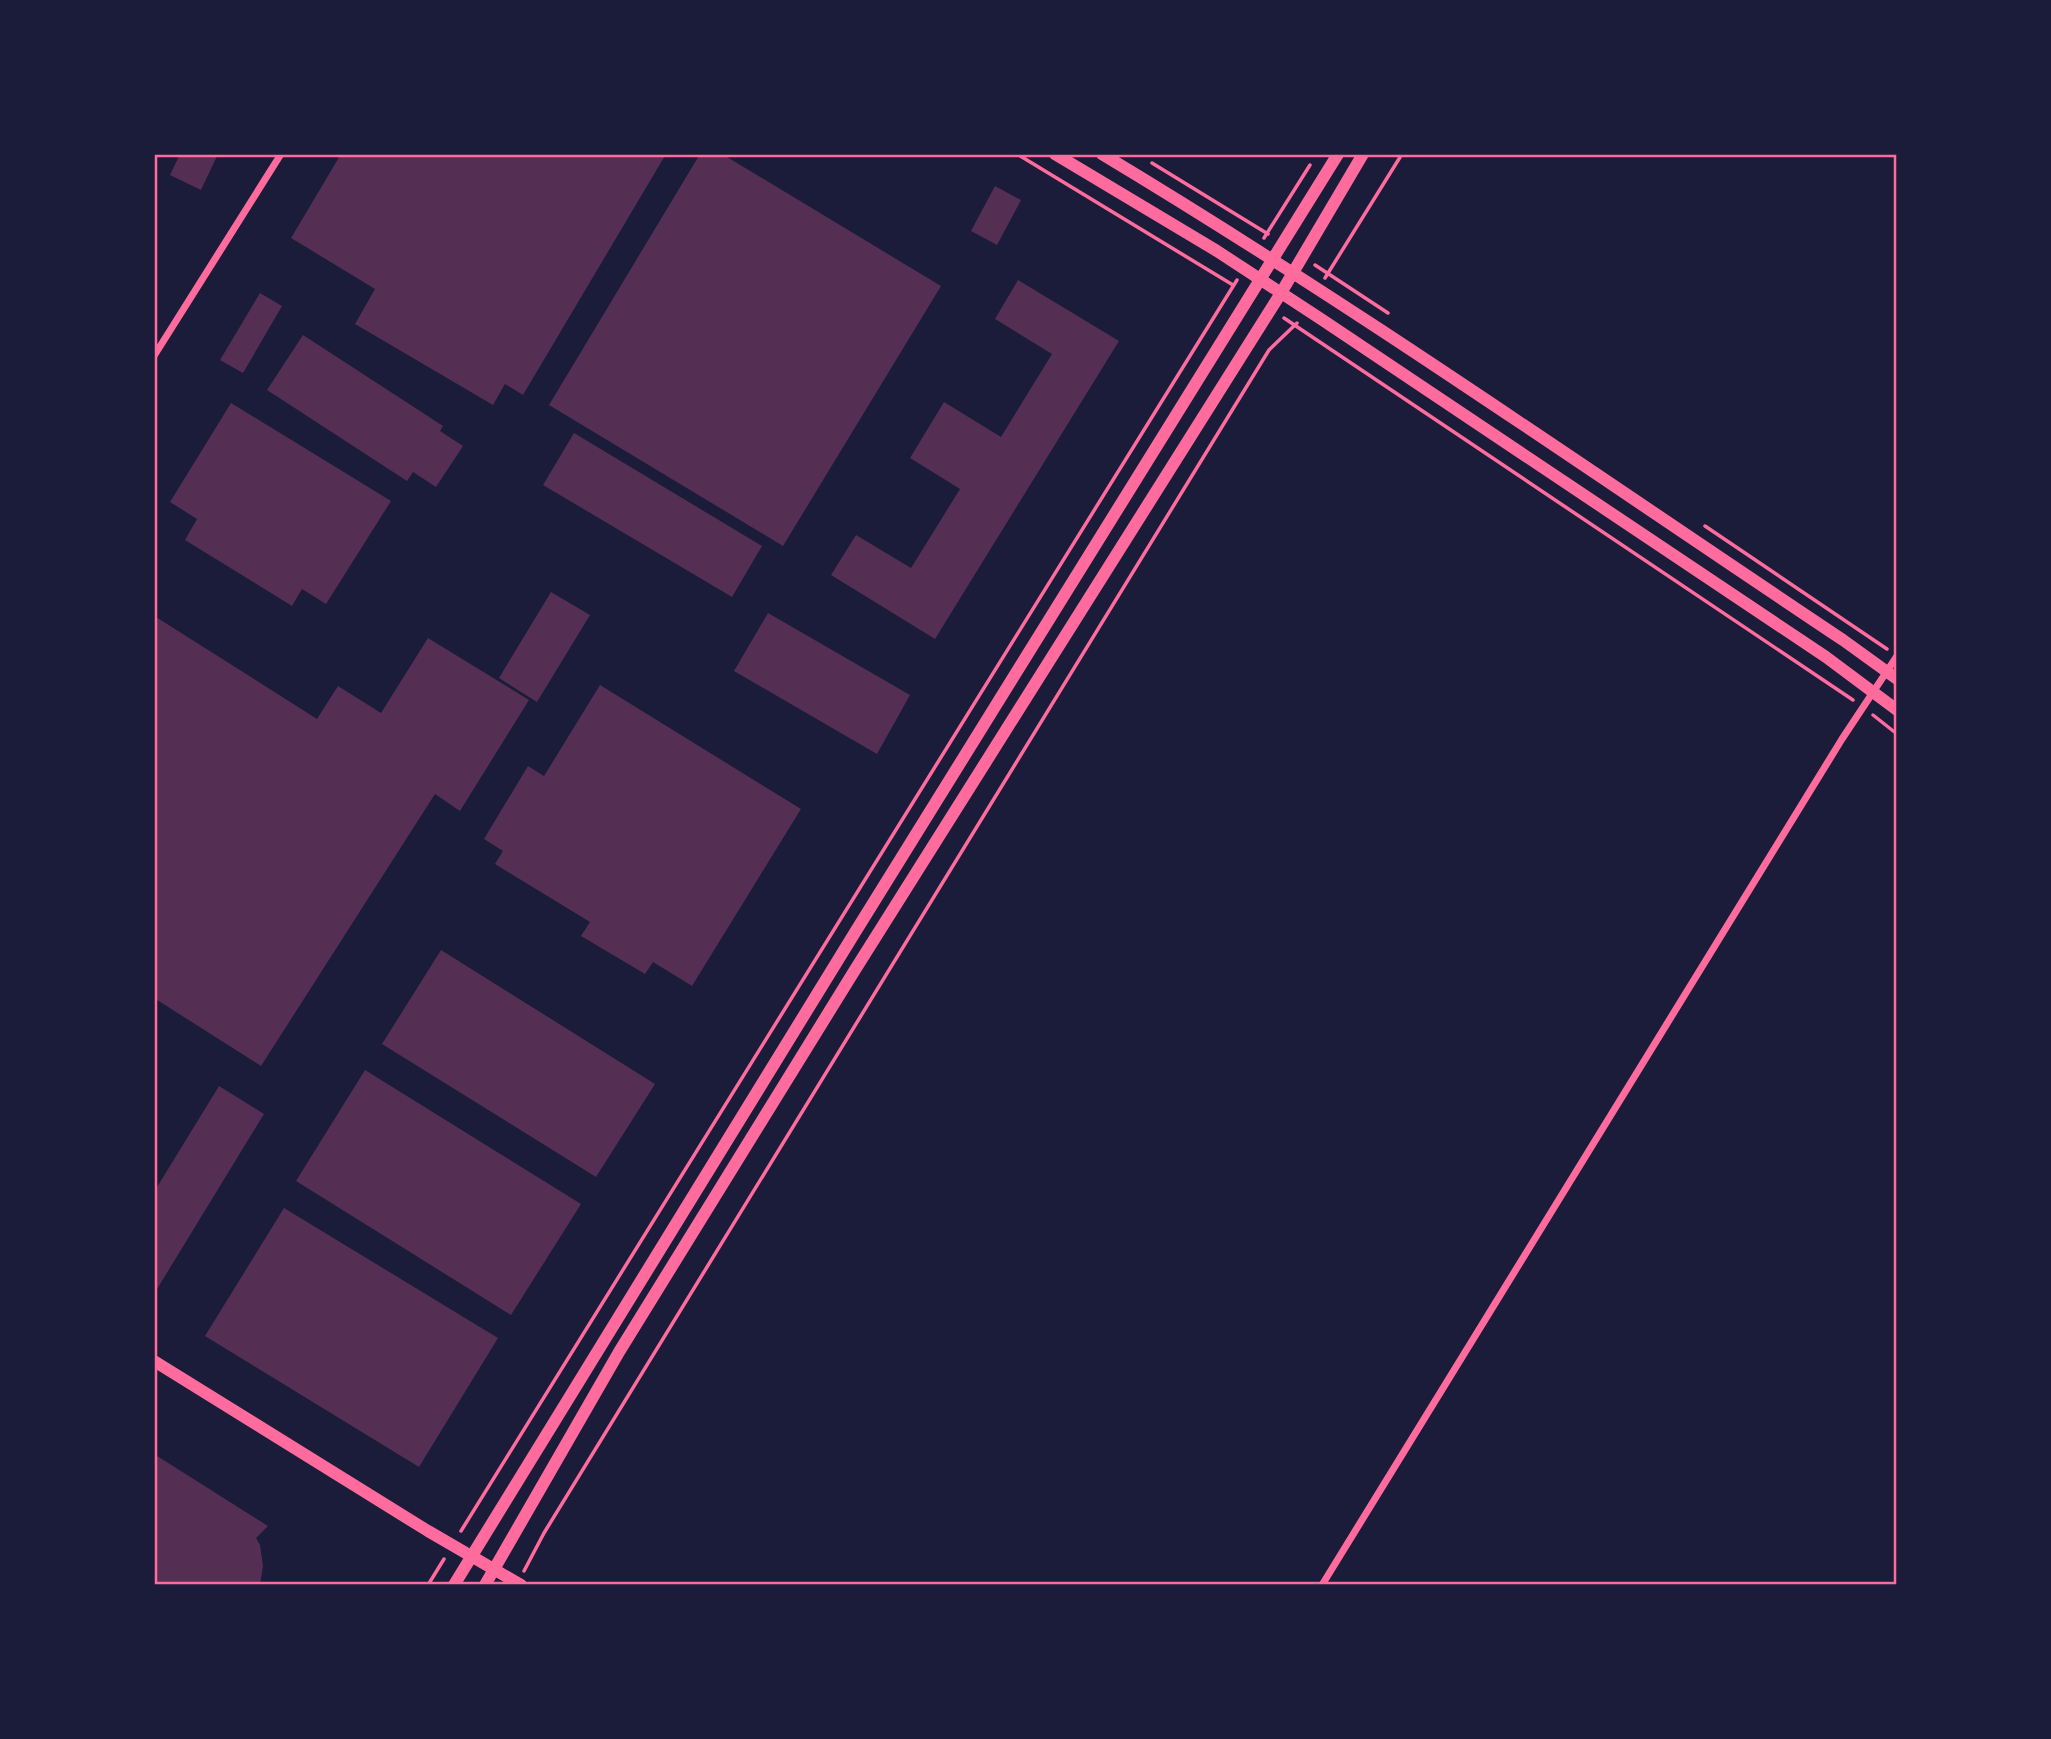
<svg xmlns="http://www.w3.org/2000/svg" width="2051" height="1739" viewBox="0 0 2051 1739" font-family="Raleway,sans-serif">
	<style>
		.building { fill: #542f53 }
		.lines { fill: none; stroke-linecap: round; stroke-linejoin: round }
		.path { stroke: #ff6b9d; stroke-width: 3.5 }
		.minor { stroke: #ff6b9d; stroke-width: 7 }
		.tertiary { stroke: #ff6b9d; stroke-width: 12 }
		.neatline { fill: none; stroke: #ff6b9d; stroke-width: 2.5 }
	</style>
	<rect width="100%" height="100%" fill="#1b1b3a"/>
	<path class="building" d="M180 154H218L201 190 170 175Z
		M341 154H666L523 395 505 384 493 405 355 324 375 289 291 238Z
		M700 154H722L941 286 783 546 549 405Z
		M995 186 1021 200 997 245 971 231Z
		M1018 280 1119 341 935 639 831 575 856 535 911 568 960 489 910 458 944 402 1001 437 1052 354 995 319Z
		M260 293 282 306 243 373 220 360Z
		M303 335 443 426 440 431 463 446 436 487 413 472 407 481 267 390Z
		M231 403 391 501 326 604 302 589 292 606 185 540 197 519 170 502Z
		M574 433 762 546 732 597 543 485Z
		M551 592 590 615 537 702 499 678Z
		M768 613 910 695 877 754 734 671Z
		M156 617 317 719 338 686 381 713 428 638 529 700 460 811 435 794 261 1066 154 998V620Z
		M600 685 801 809 692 986 653 962 645 974 581 936 590 922 495 864 503 851 484 839 528 766 544 776Z
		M441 950 655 1084 596 1177 382 1044Z
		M365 1070 581 1204 511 1315 296 1181Z
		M219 1086 264 1114 154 1294V1192Z
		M284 1208 498 1338 419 1467 205 1336Z
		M154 1454 268 1526 256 1538 260 1545 263 1566 260 1585H154Z"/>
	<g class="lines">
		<path class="path" d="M1017 154 1233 285
			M1152 163 1268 234
			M1264 238 1310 165
			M1315 265 1388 313
			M1325 278 1402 154
			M1284 318 1853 700
			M1705 526 1887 649
			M1873 715 1897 734
			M461 1531 1237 280
			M524 1571 544 1533 1269 350 1297 323
			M428 1585 444 1559"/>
		<path class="minor" d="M154 356 281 154
			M1322 1585 1842 739 1897 656"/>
		<path class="tertiary" d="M1055 154 1217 251 1321 319 1826 657 1897 710
			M1102 154C1355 306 1597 476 1843 640L1897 679
			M154 1361 428 1531 521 1585
			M454 1585 854 934 1338 154
			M485 1585 619 1352 853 973 1281 293 1363 154"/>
	</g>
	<rect width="2051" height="1739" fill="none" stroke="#1b1b3a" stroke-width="312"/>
	<rect x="156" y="156" width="1739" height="1427" class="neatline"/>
</svg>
